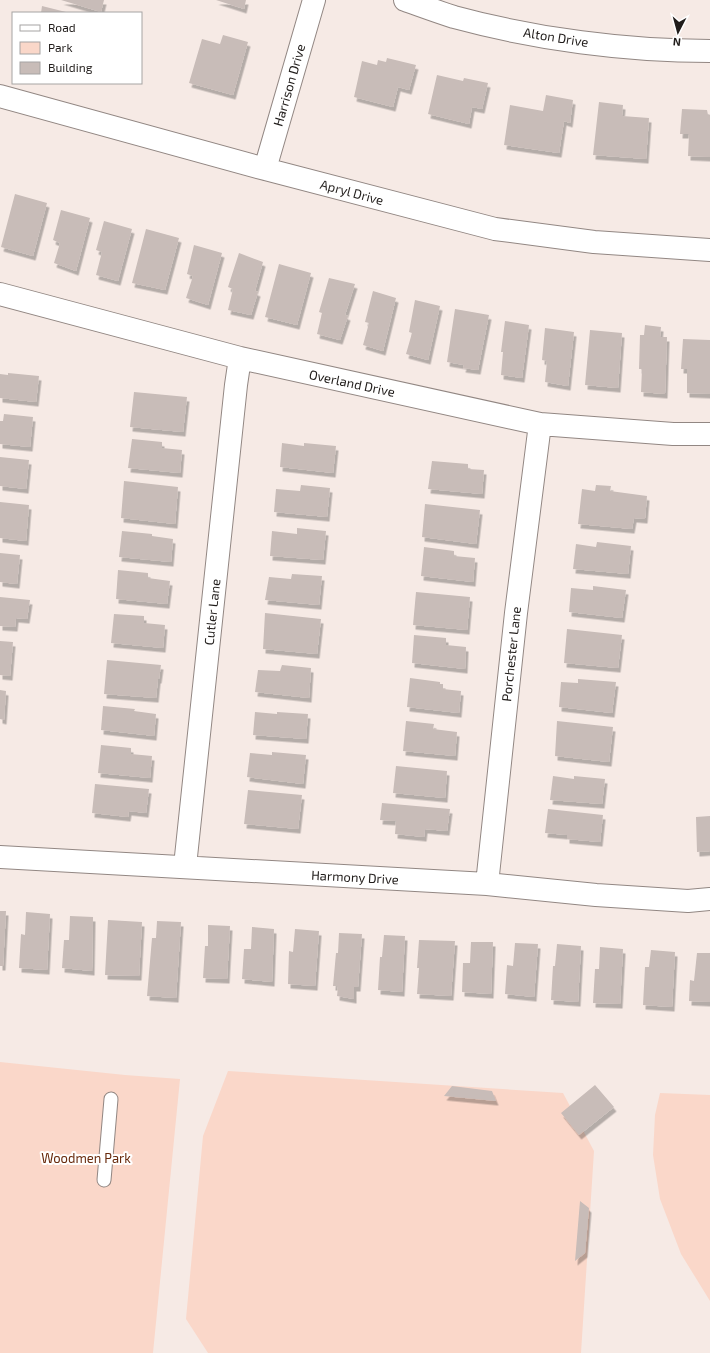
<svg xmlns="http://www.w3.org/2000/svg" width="710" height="1353" viewBox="0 0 710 1353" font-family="'Exo 2',sans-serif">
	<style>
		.green { fill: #fad7c9 }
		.building { fill: #c8bcb8; filter: url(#shadow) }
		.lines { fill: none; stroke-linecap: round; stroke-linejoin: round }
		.service-casing { stroke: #928783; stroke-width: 15 }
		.minor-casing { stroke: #928783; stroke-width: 24 }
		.service { stroke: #fff; stroke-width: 13 }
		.minor { stroke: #fff; stroke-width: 22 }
		.labels { text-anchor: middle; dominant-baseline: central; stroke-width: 4; stroke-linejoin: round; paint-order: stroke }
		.street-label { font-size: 13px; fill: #201c1a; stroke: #fff }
		.park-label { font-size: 13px; fill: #682a0c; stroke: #fff }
	</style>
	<defs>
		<filter id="shadow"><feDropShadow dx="2.5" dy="4.5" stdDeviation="0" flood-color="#0004"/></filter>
	</defs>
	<rect width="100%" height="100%" fill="#f6eae5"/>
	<path class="green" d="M0 1062 125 1075 180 1079 153 1353H0Z
		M228 1071 563 1093 594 1151 581 1353H208L186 1319 203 1136Z
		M660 1093 710 1095V1301L681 1254 660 1199 653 1155 655 1115Z"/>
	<path class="building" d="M61 0H104L101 12Z
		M216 0H246L244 9Z
		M42 6 66 12V13H41Z
		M223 35 248 42 233 95 189 83 202 39 220 44Z
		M387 58 416 65 409 90 398 87 393 107 354 97 362 61 377 65 378 60 386 62Z
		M437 75 463 81 464 78 488 83 482 109 472 107 469 124 428 114Z
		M546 95 573 100 570 123 564 121 559 153 504 145 510 105 543 111Z
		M599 102 623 105 622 116 649 118 646 159 593 155Z
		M682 109 707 110 708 115H710V157L688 156 689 134H680Z
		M15 194 47 203 33 256 1 247Z
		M61 210 90 218 76 271 54 263 60 243 53 240Z
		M104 221 132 229 118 281 96 275 102 252 96 250Z
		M146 229 179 238 165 290 132 283Z
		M194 245 222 253 208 305 186 298 193 276 187 274Z
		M239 253 263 262 255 291 258 292 251 315 228 310 233 289 228 287Z
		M279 264 311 273 297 325 265 317Z
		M329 278 355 284 345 315 348 316 340 340 317 334 322 313 319 312Z
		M373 291 396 298 383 351 363 345 369 323 365 322Z
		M415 300 440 306 428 360 406 354 412 333 409 332Z
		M455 309 489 315 478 370 463 368 464 365 447 362Z
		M505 321 529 325 522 378 501 375 503 352H501Z
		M645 325 661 327 660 337H667L665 394 641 392 642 369H639L640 335H644Z
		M545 328 574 332 568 386 545 382 547 361 542 360Z
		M590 330 622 333 618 388 585 385Z
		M683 339 710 340V394L687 393V369H681Z
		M8 373 39 376 36 402 0 398V374L8 375Z
		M134 392 187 397 183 432 130 427Z
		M4 414 33 417 30 447 0 444V421H3Z
		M132 439 162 442V448L182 450 180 473 128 468Z
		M282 443 304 446V443L336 446 333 473 280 467Z
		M0 457 29 460 26 489 0 486Z
		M432 461 468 464V469L484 470 482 494 428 489Z
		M124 481 178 487 175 524 121 518Z
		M301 485 330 488 327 517 274 512 276 489 300 491Z
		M596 485 611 486 610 491 647 496 645 519 634 518 632 529 578 524 582 489 595 491Z
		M0 502 29 505 26 541 0 538Z
		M425 504 480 510 476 544 422 537Z
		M297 528 326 531 323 560 270 556 272 531 297 534Z
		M122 531 152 534V536L173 539 171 562 119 557Z
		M597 542 631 546 628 574 573 569 576 544 596 547Z
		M424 547 454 551V556L475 558 473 582 421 576Z
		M0 553 20 555 17 584 0 582Z
		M118 570 148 573V578L170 581 167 604 116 599Z
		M292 574 322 576 319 605 265 600 269 577 291 579Z
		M593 586 626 590 622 618 569 612 571 588 593 590Z
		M416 592 470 597 467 630 413 625Z
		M0 597 30 600 27 619 16 618 15 627 0 626Z
		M265 613 321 619 317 654 263 649Z
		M114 614 144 616V623L165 625 163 648 111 643Z
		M567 629 622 635 618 668 564 663Z
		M414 635 446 638V645L466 647 465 669 412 663Z
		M0 641 13 642 10 676 0 675Z
		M107 660 161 665 159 679H158L156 698 104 694Z
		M282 665 311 668 309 698 255 692 258 670 280 671Z
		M410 678 440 682V684H443V689L461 691 459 713 407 707Z
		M578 679 616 682 612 713 559 707 561 682 578 683Z
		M0 690 6 691 4 720 0 719Z
		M103 706 135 709 134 711 156 714 154 736 101 730Z
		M255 712 277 714V712L308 714 306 739 253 735Z
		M406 721 434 724 433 729 457 732 455 756 403 751Z
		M557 721 613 727 609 762 555 756Z
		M101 745 131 748V754L152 756 150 778 98 773Z
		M272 752 306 755 303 784 247 777 250 753 272 755Z
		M396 766 447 771 445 798 393 793Z
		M553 776 574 779V776L605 779 602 804 550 800Z
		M95 784 149 789 146 813 129 811 128 817 92 813Z
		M248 790 302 795 298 829 244 824Z
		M382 803 450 809 447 831 425 829 424 837 395 834 396 821 380 820Z
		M548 809 603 815 600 842 567 839V835L545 833Z
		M710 816V851L697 852 696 817Z
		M0 911H6L3 966H0Z
		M26 912 50 914 47 970 19 968 21 934 25 935Z
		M70 916 93 917 92 971 62 968 64 940H69Z
		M108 920 142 922 139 976 105 975Z
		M157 921 181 922 176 998 147 996 152 938H156Z
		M208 925 230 926 227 979 203 978 205 946H208Z
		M252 927 274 929 272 982 242 979 244 949H251Z
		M295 929 319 931 315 986 288 984 289 951 293 952Z
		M339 933 362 934 358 987H354V999L337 996 338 986H333L336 953H338Z
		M384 935 405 936 402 992 378 990 380 957H382Z
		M419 940 455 941 451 996 417 994 419 968H417Z
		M471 942H493L491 994 462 992 463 963H470Z
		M515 943 538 944 534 997 505 994 507 965 513 966Z
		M557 944 581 946 578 1002 551 1000 553 966H555Z
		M600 947 623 949 620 1004 593 1003 595 969H599Z
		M651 950 675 952 672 1007 643 1005 645 967H649Z
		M697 953H710V1002L689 1001 690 980 694 981Z
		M595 1085 614 1107 579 1135 561 1113Z
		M452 1086 492 1091 496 1101 444 1096Z
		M580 1201 589 1208 585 1253 575 1261Z"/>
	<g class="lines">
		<defs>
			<path id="service" d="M104 1180 111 1099"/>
			<path id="minor" d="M405 0C422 6 438 12 454 17 535 39 626 51 710 51
				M0 96 265 169 495 229 594 242 710 250
				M265 169 314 0
				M0 294 240 358 540 424 673 434H710
				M0 857 487 884 596 895 688 901 710 899
				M185 866 236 385 240 358
				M487 884 516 613 540 424"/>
		</defs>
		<use href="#service" class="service-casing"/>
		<use href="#minor" class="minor-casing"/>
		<use href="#service" class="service"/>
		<use href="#minor" class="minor"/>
	</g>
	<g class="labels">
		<g class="street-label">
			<text transform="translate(556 37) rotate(9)">Alton Drive</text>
			<text transform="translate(289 85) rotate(-74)">Harrison Drive</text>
			<text transform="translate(352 192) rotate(15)">Apryl Drive</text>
			<text transform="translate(352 383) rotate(12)">Overland Drive</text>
			<text transform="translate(212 612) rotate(-84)">Cutler Lane</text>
			<text transform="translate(511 654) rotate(-84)">Porchester Lane</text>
			<text transform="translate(355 877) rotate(3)">Harmony Drive</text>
		</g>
		<g class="park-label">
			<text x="86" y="1158">Woodmen Park</text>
		</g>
	</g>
	<rect x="12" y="12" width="130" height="72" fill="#ffffff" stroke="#a6a4a3"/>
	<rect x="20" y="25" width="20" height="6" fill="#ffffff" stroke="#a6a4a3"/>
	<text x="48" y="32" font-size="12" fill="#201c1a">Road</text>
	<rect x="20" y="42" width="20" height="12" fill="#fad7c9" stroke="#a6a4a3"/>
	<text x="48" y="52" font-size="12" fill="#201c1a">Park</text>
	<rect x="20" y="62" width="20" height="12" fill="#c8bcb8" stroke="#a6a4a3"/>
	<text x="48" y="72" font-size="12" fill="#201c1a">Building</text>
	<g transform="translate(678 32) rotate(186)" stroke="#ffffff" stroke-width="3" paint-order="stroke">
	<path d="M0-3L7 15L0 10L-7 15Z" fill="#201c1a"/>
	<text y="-6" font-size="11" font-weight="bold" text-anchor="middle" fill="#201c1a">N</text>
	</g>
</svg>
